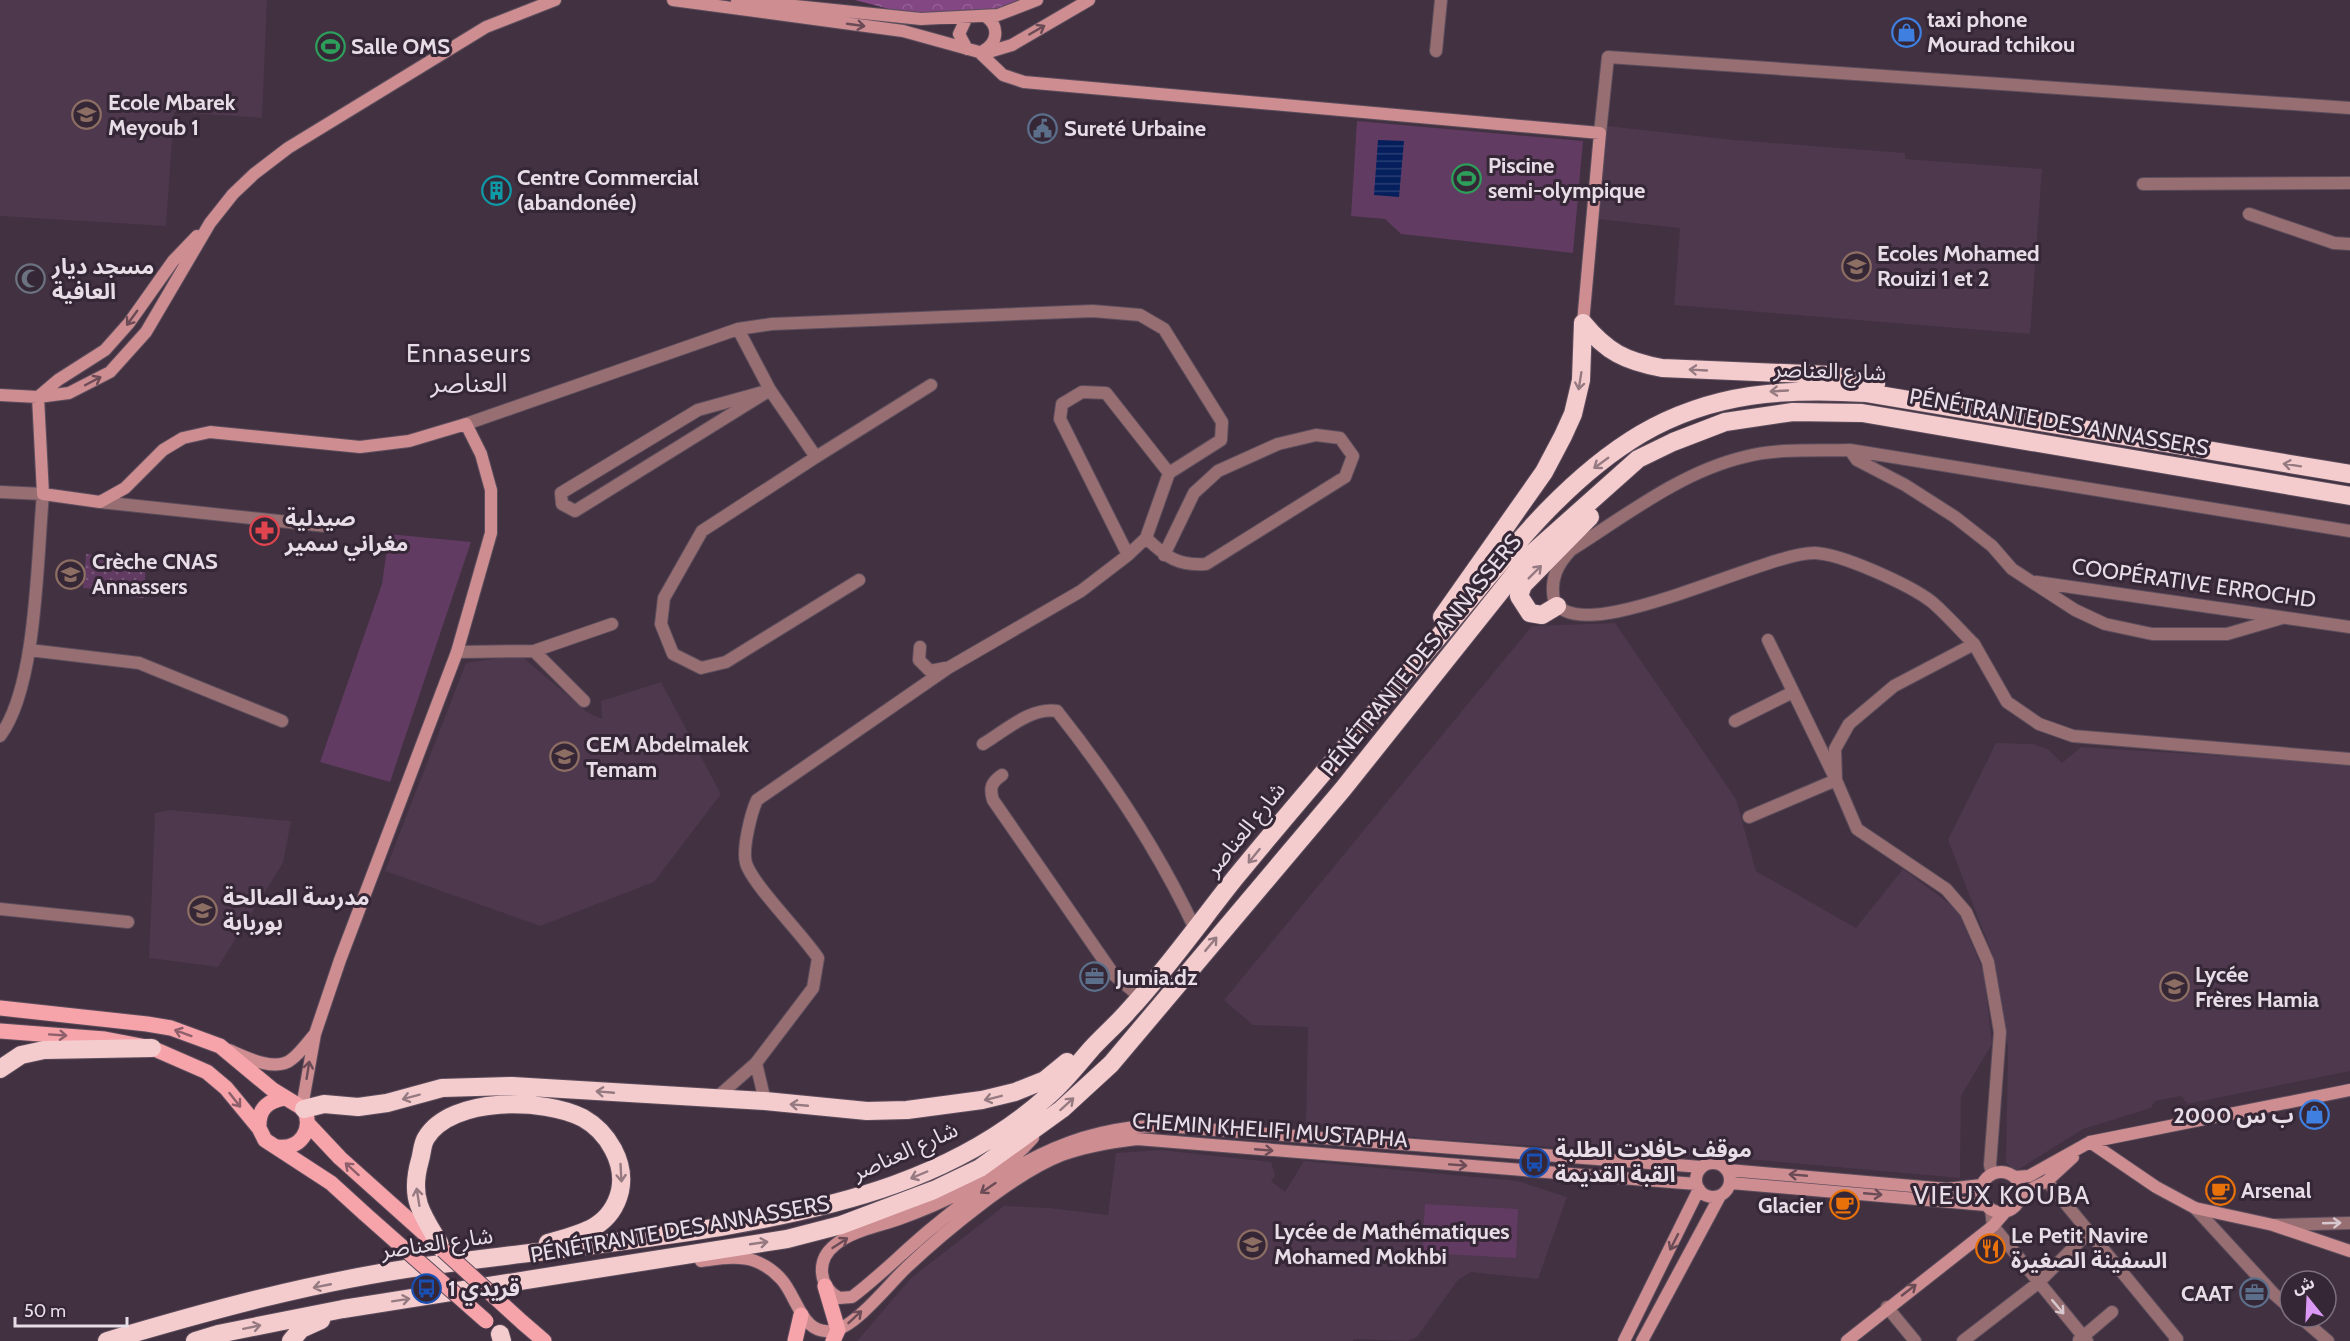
<svg xmlns="http://www.w3.org/2000/svg" width="2350" height="1341" viewBox="0 0 2350 1341" font-family="Cabin,'Noto Sans Arabic',sans-serif">
	<style>
		.built { fill: #4d384d }
		.grass { fill: url(#grass-dots) }
		.forest { fill: url(#forest-crowns) }
		.pitch { fill: #613b61 }
		.water { fill: url(#water-rules) }
		.lines { fill: none; stroke-linecap: round; stroke-linejoin: round }
		.street-casing { stroke: #5c4d5c; stroke-width: 14 }
		.secondary-casing { stroke: #5c4d5c; stroke-width: 14 }
		.primary-casing { stroke: #5c4d5c; stroke-width: 17 }
		.highway-casing { stroke: #5c4d5c; stroke-width: 20 }
		.street { stroke: #976e71; stroke-width: 12 }
		.secondary { stroke: #cd8d91; stroke-width: 12 }
		.primary { stroke: #f6a3aa; stroke-width: 15 }
		.highway { stroke: #f5ccce; stroke-width: 18 }
		.primary-bridge-casing { stroke: #5c4d5c; stroke-width: 17; stroke-linecap: butt }
		.primary-bridge { stroke: #f6a3aa; stroke-width: 15 }
		.oneway { stroke: #6b4b56 }
		.oneway2 { stroke: #967a82 }
		.oneway3 { stroke: #8c5f6a }
		.oneway4 { stroke: #d7c7cf }
		.labels { text-anchor: middle; dominant-baseline: central; stroke-width: 6; stroke-linejoin: round; paint-order: stroke }
		.poi-label { font-size: 22px; font-weight: bold; fill: #e7dde7; stroke: #362736; text-anchor: start }
		.street-label { font-size: 22px; fill: #e7dde7; stroke: #362736 }
		.quarter-label { font-size: 26px; letter-spacing: 1.5px; fill: #e7dde7; stroke: #362736 }
	</style>
	<defs>
		<pattern id="grass-dots" width="8" height="8" patternUnits="userSpaceOnUse" patternTransform="scale(1.5)"><rect width="8" height="8" fill="#613b61"/><path d="M2 2h.1M6 6h.1" fill="none" stroke="#785778" stroke-width="1.8" stroke-linecap="round"/></pattern>
		<pattern id="forest-crowns" width="20" height="18" patternUnits="userSpaceOnUse" patternTransform="scale(1.5)"><rect width="20" height="18" fill="#834783"/><path d="M2 6a3 3 0 1 1 6 0M12 15a3 3 0 1 1 6 0" fill="none" stroke="#956195"/></pattern>
		<pattern id="water-rules" width="6" height="5" patternUnits="userSpaceOnUse" patternTransform="scale(1.5)"><rect width="6" height="5" fill="#051f5d"/><path d="M0 2.5h6" fill="none" stroke="#293f74"/></pattern>
	</defs>
	<rect width="100%" height="100%" fill="#413141"/>
	<path class="built" d="M0 0H267L262 118 174 112 166 226 0 216Z
		M1607 126 1735 140 1905 153V159L2042 169 2030 334 1674 305 1680 228 1597 219Z
		M1615 623 1736 799 1756 871 1856 928 1903 869 1958 910 1984 973 1992 1044 1961 1096 1960 1178 1759 1160 1430 1139 1306 1123 1308 1027 1253 1025 1224 1000 1532 626Z
		M520 655 587 712 602 719 601 701 661 682 721 794 654 882 540 926 385 871 466 663Z
		M1996 743 2033 744 2048 749 2062 763 2081 747 2350 764V1071L2187 1104 2181 1096 2155 1101 2151 1108 2083 1129 2016 1171 2006 1163 2008 1049 2004 1017 1993 956 1948 840Z
		M170 810 291 821 283 863 218 967 149 958 155 813Z
		M1161 1150 1271 1162 1275 1176 1271 1181 1285 1192 1304 1161 1518 1181 1567 1197 1538 1279 1471 1272 1458 1280 1417 1337 1408 1341 1354 1339 1353 1341H857L911 1278 1004 1206 1049 1208 1108 1215 1116 1153Z"/>
	<path class="grass" d="M86 554 146 559 144 598 105 595V590L83 588Z"/>
	<path class="forest" d="M855 0H1025L1007 9 908 14Z"/>
	<path class="pitch" d="M1357 121 1583 141 1573 253 1401 234 1385 219 1351 216Z
		M389 534 471 542 390 782 320 762 382 584Z
		M1425 1204 1518 1209 1516 1258 1422 1253Z"/>
	<path class="water" d="M1378 140 1404 141 1399 197 1374 195Z"/>
	<g class="lines">
		<defs>
			<path id="street" d="M1436 51 1441 0
				M1600 133 1608 57 2350 108
				M2143 184 2350 183
				M2249 214 2334 243 2350 244
				M738 329 770 390 816 457 931 385
				M770 390 575 511 562 504 561 493 698 410Z
				M466 424 738 329 772 324 1093 311 1140 315 1164 329 1222 422 1221 440 1169 473 1106 393 1082 392 1062 404 1060 419 1128 555 1081 591 948 668 757 800C751 813 742 849 746 863 752 884 803 935 818 958L813 988 756 1063
				M1850 450 1857 460 1905 485 1955 517 1992 546 2012 569 2075 610 2105 624 2152 634H2227L2282 618
				M816 457 702 531 664 598 661 624 673 654 701 668 726 662 859 580
				M0 492 43 494C37 558 37 687 0 736
				M100 502 326 526
				M1146 538C1166 557 1178 566 1206 564L1345 477 1353 456 1340 438 1316 435 1278 444 1218 471 1194 493 1164 555
				M1128 555 1146 538 1169 473
				M2036 582 2350 627
				M1974 644 2007 702 2039 724 2073 736 2350 759
				M920 647 919 660 930 671 945 668
				M29 650 139 663 282 721
				M534 651 584 701
				M457 652 534 651 612 624
				M1735 721 1793 692
				M983 744C1005 731 1030 707 1057 711 1111 779 1158 850 1195 929
				M1002 775C992 782 989 787 993 800L1114 975 1140 997
				M1749 817 1836 780 1768 640
				M0 909 128 922
				M715 1099 756 1063 765 1101
				M1989 1176 1992 1174 1990 1165 2000 1032 1988 962 1966 912 1946 889 1857 829 1836 780 1835 749 1849 724 1894 686 1974 644C1960 630 1947 615 1932 602 1910 585 1842 554 1815 553 1767 551 1578 652 1554 600 1550 579 1557 565 1571 550 1625 516 1681 472 1744 457 1778 448 1815 451 1850 450L2350 531
				M2047 1181 2177 1339 2175 1341
				M2195 1208 2274 1294 2290 1308
				M1991 1209 1993 1226 2087 1341
				M2274 1225 2350 1223
				M1887 1307 1915 1341
				M2300 1317 2328 1341
				M2079 1340 2112 1312
				M1963 1341 2038 1283 2089 1232"/>
			<path id="secondary" d="M673 0 903 31 979 52 992 51 1012 45 1089 0
				M737 0 921 19 998 15 1037 0
				M966 19 959 34 967 49
				M983 51C998 43 1000 26 985 16
				M979 52 1003 75 1024 82 1600 133 1583 323
				M0 395 38 397 69 393 110 372 146 332 210 223 233 194 254 174 288 148 486 27 555 0
				M38 397 43 494 100 502 125 488 163 450 183 438 210 432 360 447 409 441 466 424 481 454 491 490V533L457 652 340 960 315 1034 302 1107
				M38 397 58 380 105 350 129 323 173 261 197 236
				M229 1050C245 1057 276 1073 292 1059 300 1053 307 1043 314 1035
				M1033 1138C999 1177 947 1202 899 1219 879 1226 851 1231 835 1245 816 1260 818 1286 839 1298L852 1297C880 1276 905 1250 932 1228 1000 1171 1074 1124 1165 1126L1702 1167
				M2090 1142 2156 1187 2195 1208 2273 1225 2350 1251
				M1696 1180a17 17 0 1 1 34 0a17 17 0 1 1-34 0Z
				M1728 1170 1947 1189 1982 1185
				M1981 1192a20 20 0 1 1 40 0a20 20 0 1 1-40 0Z
				M2014 1177 2029 1176 2090 1142 2350 1090
				M1731 1183 1986 1205
				M2021 1194 2047 1181 2073 1157
				M701 1261C718 1259 738 1255 755 1261 765 1265 774 1271 781 1279 798 1297 802 1339 836 1330 858 1324 890 1283 907 1267 944 1232 1015 1173 1062 1155 1086 1146 1112 1142 1137 1139L1696 1184
				M1624 1341 1699 1189
				M1642 1341 1720 1196
				M1847 1341 1993 1226 2006 1211"/>
			<path id="primary" d="M0 1008 147 1024 171 1028 220 1046 273 1090 304 1109C314 1130 300 1150 277 1147
				M0 1031 105 1039 152 1048 207 1072 226 1088 259 1128 265 1140 331 1183 365 1214
				M308 1124 340 1158 436 1244
				M259 1128C258 1110 267 1101 284 1098
				M825 1286 838 1330 833 1341
				M522 1322 544 1341
				M795 1341 801 1315"/>
			<path id="highway" d="M1583 323C1607 352 1625 361 1662 368L1830 375 1876 384
				M1557 606 1542 615 1530 613 1519 596 1523 585 1590 517
				M1442 617 1544 472 1563 436 1573 414 1581 380 1583 323
				M0 1069 21 1055 44 1050 152 1048
				M304 1109 324 1104 358 1107 387 1103 442 1088 512 1086 765 1101 867 1111 907 1110 982 1100 1015 1092 1045 1080 1067 1062
				M443 1250C435 1235 424 1220 419 1205 414 1191 416 1174 420 1160 422 1154 422 1144 426 1138 451 1096 545 1098 583 1118 608 1132 626 1163 620 1191 611 1228 581 1234 548 1243
				M500 1334 502 1341
				M107 1341C211 1310 317 1281 426 1266 524 1253 622 1243 720 1227 838 1207 957 1178 1049 1095 1065 1081 1078 1064 1092 1048 1104 1035 1118 1023 1129 1010 1167 969 1200 922 1235 878 1302 796 1372 717 1440 635 1500 564 1560 482 1641 434 1713 392 1786 388 1867 393L2350 474
				M195 1341 218 1334 343 1309 787 1239 841 1225 934 1190 980 1168 1062 1109 1111 1064 1343 789 1528 557 1638 459 1673 442 1725 422 1793 412 1862 413 2350 496
				M291 1341 301 1329 321 1320"/>
		</defs>
		<use href="#street" class="street-casing"/>
		<use href="#secondary" class="secondary-casing"/>
		<use href="#primary" class="primary-casing"/>
		<use href="#highway" class="highway-casing"/>
		<use href="#street" class="street"/>
		<use href="#secondary" class="secondary"/>
		<use href="#primary" class="primary"/>
		<use href="#highway" class="highway"/>
		<defs>
			<path id="primary-bridge" d="M365 1214 486 1321
				M443 1250 522 1322"/>
		</defs>
		<use href="#primary-bridge" class="primary-bridge-casing"/>
		<use href="#primary-bridge" class="primary-bridge"/>
	</g>
	<defs><path id="oneway-shaft" d="M-6 0H5M1.5-3L5.5 0L1.5 3" fill="none" stroke-width="1.6" stroke-linecap="round" stroke-linejoin="round" transform="scale(1.5)"/></defs>
	<g class="oneway">
		<use href="#oneway-shaft" transform="translate(856 25) rotate(8)"/>
		<use href="#oneway-shaft" transform="translate(1037 30) rotate(-30)"/>
		<use href="#oneway-shaft" transform="translate(132 318) rotate(126)"/>
		<use href="#oneway-shaft" transform="translate(93 381) rotate(-28)"/>
		<use href="#oneway-shaft" transform="translate(308 1070) rotate(-81)"/>
		<use href="#oneway-shaft" transform="translate(1264 1150) rotate(5)"/>
		<use href="#oneway-shaft" transform="translate(1458 1165) rotate(4)"/>
		<use href="#oneway-shaft" transform="translate(1798 1175) rotate(-175)"/>
		<use href="#oneway-shaft" transform="translate(988 1188) rotate(146)"/>
		<use href="#oneway-shaft" transform="translate(1873 1194) rotate(5)"/>
		<use href="#oneway-shaft" transform="translate(1674 1242) rotate(117)"/>
		<use href="#oneway-shaft" transform="translate(840 1243) rotate(-33)"/>
		<use href="#oneway-shaft" transform="translate(1909 1290) rotate(-38)"/>
		<use href="#oneway-shaft" transform="translate(855 1317) rotate(-43)"/>
	</g>
	<g class="oneway2">
		<use href="#oneway-shaft" transform="translate(1698 370) rotate(-177)"/>
		<use href="#oneway-shaft" transform="translate(1580 381) rotate(99)"/>
		<use href="#oneway-shaft" transform="translate(1779 391) rotate(177)"/>
		<use href="#oneway-shaft" transform="translate(1601 463) rotate(144)"/>
		<use href="#oneway-shaft" transform="translate(2292 465) rotate(-171)"/>
		<use href="#oneway-shaft" transform="translate(1535 572) rotate(-45)"/>
		<use href="#oneway-shaft" transform="translate(1254 856) rotate(129)"/>
		<use href="#oneway-shaft" transform="translate(1211 944) rotate(-50)"/>
		<use href="#oneway-shaft" transform="translate(605 1092) rotate(-175)"/>
		<use href="#oneway-shaft" transform="translate(411 1097) rotate(165)"/>
		<use href="#oneway-shaft" transform="translate(993 1098) rotate(166)"/>
		<use href="#oneway-shaft" transform="translate(1067 1104) rotate(-42)"/>
		<use href="#oneway-shaft" transform="translate(799 1105) rotate(-175)"/>
		<use href="#oneway-shaft" transform="translate(621 1173) rotate(87)"/>
		<use href="#oneway-shaft" transform="translate(919 1175) rotate(157)"/>
		<use href="#oneway-shaft" transform="translate(418 1197) rotate(-99)"/>
		<use href="#oneway-shaft" transform="translate(759 1243) rotate(-8)"/>
		<use href="#oneway-shaft" transform="translate(322 1286) rotate(169)"/>
		<use href="#oneway-shaft" transform="translate(401 1300) rotate(-9)"/>
		<use href="#oneway-shaft" transform="translate(252 1327) rotate(-12)"/>
	</g>
	<g class="oneway3">
		<use href="#oneway-shaft" transform="translate(183 1033) rotate(-160)"/>
		<use href="#oneway-shaft" transform="translate(58 1035) rotate(4)"/>
		<use href="#oneway-shaft" transform="translate(235 1100) rotate(52)"/>
		<use href="#oneway-shaft" transform="translate(352 1169) rotate(-138)"/>
	</g>
	<g class="oneway4">
		<use href="#oneway-shaft" transform="translate(2332 1223) rotate(-2)"/>
		<use href="#oneway-shaft" transform="translate(2058 1307) rotate(50)"/>
	</g>
	<defs>
		<symbol id="shop-ring" viewBox="-11 -11 22 22"><circle r="9.5" fill="#362736" stroke="#3f7fe0" stroke-width="1.5"/><path d="M-5-2.5h2.3a2.7 3.5 0 0 1 5.4 0H5L5.5 6h-11ZM-1.5-2.5h3a1.5 2.3 0 0 0-3 0Z" fill="#3f7fe0"/></symbol>
		<symbol id="stadium-ring" viewBox="-11 -11 22 22"><circle r="9.5" fill="#362736" stroke="#2e9e5b" stroke-width="1.5"/><path d="M0-5a6.5 5 0 1 0 0 10a6.5 5 0 1 0 0-10ZM-3.5-1.8h7v3.6h-7Z" fill="#2e9e5b"/></symbol>
		<symbol id="school-ring" viewBox="-11 -11 22 22"><circle r="9.5" fill="#362736" stroke="#8d6e63" stroke-width="1.5"/><path d="M0-5L7-2L0 1L-7-2ZM-4 1L0 2.5L4 1V4Q0 6-4 4Z" fill="#8d6e63"/></symbol>
		<symbol id="civic-ring" viewBox="-11 -11 22 22"><circle r="9.5" fill="#362736" stroke="#5c6f8a" stroke-width="1.5"/><path d="M-.6-6.5H3V-4.5H.6V-3L4-1V1h2V6H-6V1h2V-1L-.6-3ZM-1.2 2.5V6h2.4V2.5Z" fill="#5c6f8a"/></symbol>
		<symbol id="building-ring" viewBox="-11 -11 22 22"><circle r="9.5" fill="#362736" stroke="#0f9aa8" stroke-width="1.5"/><path d="M-4-6H4V6H1V3H-1V6H-4ZM-2.5-4.3h1.7v1.8h-1.7ZM.8-4.3h1.7v1.8H.8ZM-2.5-1h1.7V.8h-1.7ZM.8-1h1.7V.8H.8Z" fill="#0f9aa8"/></symbol>
		<symbol id="mosque-ring" viewBox="-11 -11 22 22"><circle r="9.5" fill="#362736" stroke="#6b7280" stroke-width="1.5"/><path d="M3.5-4.9A6 6 0 1 0 3.5 4.9A5 5 0 1 1 3.5-4.9Z" fill="#6b7280"/></symbol>
		<symbol id="pharmacy-ring" viewBox="-11 -11 22 22"><circle r="9.5" fill="#362736" stroke="#e0444e" stroke-width="1.5"/><path d="M-2-6h4v4h4v4h-4v4h-4v-4h-4v-4h4Z" fill="#e0444e"/></symbol>
		<symbol id="office-ring" viewBox="-11 -11 22 22"><circle r="9.5" fill="#362736" stroke="#5c6f8a" stroke-width="1.5"/><path d="M-6-3h4V-5.5h4V-3h4V5H-6ZM-1-4.5V-3h2v-1.5ZM-6 0V1H6V0Z" fill="#5c6f8a"/></symbol>
		<symbol id="bus-ring" viewBox="-11 -11 22 22"><circle r="9.5" fill="#362736" stroke="#1a4fb4" stroke-width="1.5"/><path d="M-5-6H5V4H4V6H2V4H-2V6H-4V4H-5ZM-3.5-4V0h7V-4ZM-3.5 1.2v1.5H-2V1.2ZM2 1.2v1.5H3.5V1.2Z" fill="#1a4fb4"/></symbol>
		<symbol id="cafe-ring" viewBox="-11 -11 22 22"><circle r="9.5" fill="#362736" stroke="#e8710a" stroke-width="1.5"/><path d="M-5.5-4.5H6V0H3Q3 3.5 0 3.5H-2.5Q-5.5 3.5-5.5 0ZM3-3.2v2h1.7v-2ZM-6 4.5H4V6H-6Z" fill="#e8710a"/></symbol>
		<symbol id="restaurant-ring" viewBox="-11 -11 22 22"><circle r="9.5" fill="#362736" stroke="#e8710a" stroke-width="1.5"/><path d="M-5-6h1v4h1v-4h1v4h1v-4h1v5L-1.5 .5V6h-2V.5L-5-1ZM5-6V6H3V1.5H1.5Q1.5-4 5-6Z" fill="#e8710a"/></symbol>
	</defs>
	<g fill-rule="evenodd">
		<use href="#shop-ring" x="1890" y="16" width="33" height="33"/>
		<use href="#stadium-ring" x="314" y="30" width="33" height="33"/>
		<use href="#school-ring" x="70" y="98" width="33" height="33"/>
		<use href="#civic-ring" x="1026" y="112" width="33" height="33"/>
		<use href="#stadium-ring" x="1450" y="162" width="33" height="33"/>
		<use href="#building-ring" x="480" y="174" width="33" height="33"/>
		<use href="#school-ring" x="1840" y="250" width="33" height="33"/>
		<use href="#mosque-ring" x="14" y="262" width="33" height="33"/>
		<use href="#pharmacy-ring" x="248" y="514" width="33" height="33"/>
		<use href="#school-ring" x="54" y="558" width="33" height="33"/>
		<use href="#school-ring" x="548" y="740" width="33" height="33"/>
		<use href="#school-ring" x="186" y="894" width="33" height="33"/>
		<use href="#office-ring" x="1078" y="960" width="33" height="33"/>
		<use href="#school-ring" x="2158" y="970" width="33" height="33"/>
		<use href="#shop-ring" x="2298" y="1098" width="33" height="33"/>
		<use href="#bus-ring" x="1518" y="1146" width="33" height="33"/>
		<use href="#cafe-ring" x="2204" y="1174" width="33" height="33"/>
		<use href="#cafe-ring" x="1828" y="1188" width="33" height="33"/>
		<use href="#school-ring" x="1236" y="1228" width="33" height="33"/>
		<use href="#restaurant-ring" x="1974" y="1232" width="33" height="33"/>
		<use href="#bus-ring" x="410" y="1272" width="33" height="33"/>
		<use href="#office-ring" x="2238" y="1276" width="33" height="33"/>
	</g>
	<g class="labels">
		<g class="poi-label">
			<text x="1927" y="19">taxi phone<tspan x="1927" dy="25">Mourad tchikou</tspan></text>
			<text x="351" y="46">Salle OMS</text>
			<text x="108" y="102">Ecole Mbarek<tspan x="108" dy="25">Meyoub 1</tspan></text>
			<text x="1064" y="128">Sureté Urbaine</text>
			<text x="1488" y="165">Piscine<tspan x="1488" dy="25">semi-olympique</tspan></text>
			<text x="517" y="177">Centre Commercial<tspan x="517" dy="25">(abandonée)</tspan></text>
			<text x="1877" y="253">Ecoles Mohamed<tspan x="1877" dy="25">Rouizi 1 et 2</tspan></text>
			<text x="52" y="266">مسجد ديار<tspan x="52" dy="25">العافية</tspan></text>
			<text x="285" y="518">صيدلية<tspan x="285" dy="25">مغراني سمير</tspan></text>
			<text x="92" y="561">Crèche CNAS<tspan x="92" dy="25">Annassers</tspan></text>
			<text x="586" y="744">CEM Abdelmalek<tspan x="586" dy="25">Temam</tspan></text>
			<text x="223" y="897">مدرسة الصالحة<tspan x="223" dy="25">بوربابة</tspan></text>
			<text x="2195" y="974">Lycée<tspan x="2195" dy="25">Frères Hamia</tspan></text>
			<text x="1116" y="977">Jumia.dz</text>
			<text x="2294" y="1115" text-anchor="end">ب س 2000</text>
			<text x="1555" y="1149">موقف حافلات الطلبة<tspan x="1555" dy="25">القبة القديمة</tspan></text>
			<text x="2241" y="1190">Arsenal</text>
			<text x="1823" y="1205" text-anchor="end">Glacier</text>
			<text x="1274" y="1231">Lycée de Mathématiques<tspan x="1274" dy="25">Mohamed Mokhbi</tspan></text>
			<text x="2011" y="1235">Le Petit Navire<tspan x="2011" dy="25">السفينة الصغيرة</tspan></text>
			<text x="448" y="1288">قريدي 1</text>
			<text x="2233" y="1293" text-anchor="end">CAAT</text>
		</g>
		<g class="street-label">
			<text transform="translate(1830 371) rotate(2)">شارع العناصر</text>
			<text transform="translate(2059 422) rotate(10)">PÉNÉTRANTE DES ANNASSERS</text>
			<text transform="translate(2194 583) rotate(8)">COOPÉRATIVE ERROCHD</text>
			<text transform="translate(1421 655) rotate(-51)">PÉNÉTRANTE DES ANNASSERS</text>
			<text transform="translate(1245 829) rotate(-51)">شارع العناصر</text>
			<text transform="translate(1270 1130) rotate(4)">CHEMIN KHELIFI MUSTAPHA</text>
			<text transform="translate(905 1151) rotate(-24)">شارع العناصر</text>
			<text transform="translate(680 1229) rotate(-10)">PÉNÉTRANTE DES ANNASSERS</text>
			<text transform="translate(437 1243) rotate(-8)">شارع العناصر</text>
		</g>
		<g class="quarter-label">
			<text x="469" y="353">Ennaseurs<tspan x="469" dy="30">العناصر</tspan></text>
			<text x="2002" y="1195">VIEUX KOUBA</text>
		</g>
	</g>
	<g transform="translate(2308 1299) rotate(342)"><circle r="28" fill="#362736" stroke="#7d707d" stroke-width="1.5"/>
	<path d="M0-4.5L10 22L0 15L-10 22Z" fill="#db99f5"/>
	<text y="-9" font-size="16" font-weight="bold" text-anchor="middle" fill="#e7dde7">ش</text>
	</g>
	<path d="M15 1317v9h112v-9" fill="none" stroke="#e7dde7" stroke-width="3"/>
	<text x="24" y="1317" font-size="18" fill="#e7dde7" stroke="#362736" stroke-width="4.5" paint-order="stroke">50 m</text>
</svg>
